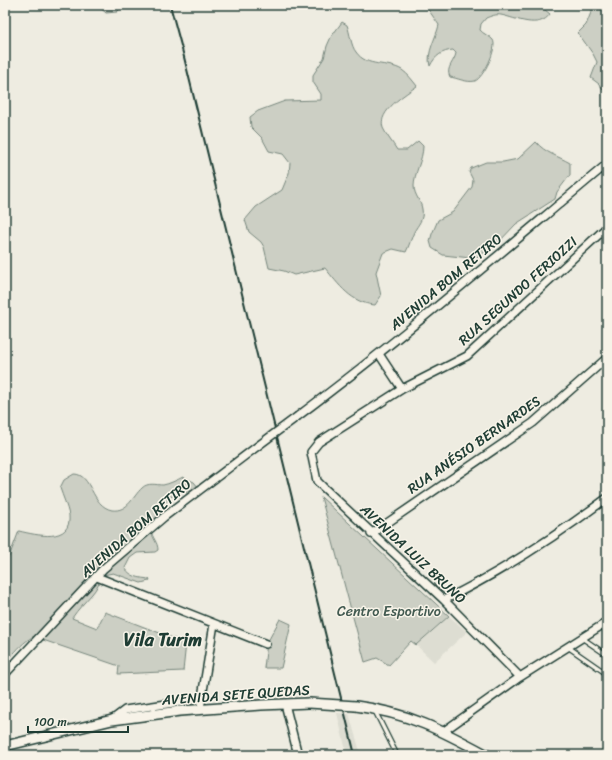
<svg xmlns="http://www.w3.org/2000/svg" width="612" height="760" viewBox="0 0 612 760" font-family="Sriracha,sans-serif">
	<style>
		.built { fill: #ddddd2 }
		.green { fill: #cccfc4; stroke: #76867c }
		.lines { fill: none; stroke-linecap: round; stroke-linejoin: round }
		.lane-casing { stroke: #1f3d34; stroke-width: 6 }
		.street-casing { stroke: #1f3d34; stroke-width: 10 }
		.secondary-casing { stroke: #1f3d34; stroke-width: 12 }
		.lane { stroke: #f7f3e8; stroke-width: 3.5 }
		.street { stroke: #f7f3e8; stroke-width: 7 }
		.secondary { stroke: #f7f3e8; stroke-width: 9 }
		.rail { stroke: #1f3d34; stroke-width: 2 }
		.street-bridge-casing { stroke: #1f3d34; stroke-width: 10; stroke-linecap: butt }
		.secondary-bridge-casing { stroke: #1f3d34; stroke-width: 12; stroke-linecap: butt }
		.street-bridge { stroke: #f7f3e8; stroke-width: 7 }
		.secondary-bridge { stroke: #f7f3e8; stroke-width: 9 }
		.labels { text-anchor: middle; dominant-baseline: central; stroke-width: 3; stroke-linejoin: round; paint-order: stroke }
		.street-label { font-size: 14px; fill: #1f3d34; stroke: #f7f3e8 }
		.park-label { font-size: 14px; fill: #425a51; stroke: #f7f3e8 }
		.district-label { font-size: 18px; font-weight: bold; fill: #1f3d34; stroke: #f7f3e8 }
	</style>
	<rect width="100%" height="100%" fill="#eeece1"/>
	<filter id="ink" filterUnits="userSpaceOnUse"><feTurbulence type="fractalNoise" baseFrequency=".025" numOctaves="2"/><feDisplacementMap in="SourceGraphic" scale="8" xChannelSelector="R" yChannelSelector="G"/><feConvolveMatrix kernelMatrix="1 2 1 2 8 2 1 2 1" color-interpolation-filters="sRGB"/></filter>
	<g filter="url(#ink)">
		<path class="built" d="M449 616 467 632 434 662 416 645Z
			M337 713 349 714 361 755H347Z"/>
		<path class="green" d="M97 5H124L117 12 106 13Z
			M425 5H539L550 14C539 30 516 18 501 15 496 14 491 16 486 18L481 24 480 30C483 34 490 36 493 40 498 48 483 78 475 81 467 83 457 78 450 77 445 68 455 61 456 53L453 50C442 51 435 56 430 66 426 53 436 38 439 25Z
			M594 5H607V94L599 84 591 78 597 62 593 54 578 33 586 25Z
			M342 22 347 25C350 33 351 46 356 52 367 68 387 61 402 70 408 74 413 81 417 86 406 94 377 111 383 128 386 135 393 143 397 150H407L418 141 423 146C423 160 414 173 414 186 414 195 421 201 422 209 424 220 418 224 414 232 411 239 409 246 406 252L393 249 383 253 376 272 381 296 375 305C351 303 339 285 325 268L294 275 284 271 269 268 264 247 261 242 249 232 245 220 256 207 282 190 289 173 290 163 283 154 269 151 262 138 251 127 250 117 258 111 285 101 321 100V94L313 82V75L324 58 327 46 331 37Z
			M536 142C545 153 558 156 570 163V175L557 192 555 199 516 224 498 243 479 256 471 258 443 255 432 248 430 241 432 234 438 220 453 212 472 187 473 180 469 172 471 168 486 162H503L518 159Z
			M74 474C92 474 91 506 112 510 128 512 133 496 142 488 148 482 156 485 163 485 169 484 177 480 183 477L194 482 199 488 190 494 180 491 169 498 160 511 164 516 151 530C152 538 158 542 158 550L155 552 137 553 130 558 125 568C131 577 139 578 150 579L149 581 141 583 113 573 103 575C99 581 97 589 92 594 85 602 78 609 72 618L97 628 105 612 186 643 183 671 118 674 119 666 43 640 47 635C31 630 14 653 5 664V561L9 557 19 531C36 535 72 544 69 515 67 506 63 497 60 488L64 480Z
			M321 497 449 616 416 645 411 641 389 665 377 658 365 662Z
			M280 619 291 624 281 668H264L267 643Z"/>
		<g class="lines">
			<defs>
				<path id="lane" d="M582 638 607 655
					M568 647 607 674
					M375 711 397 755"/>
				<path id="street" d="M379 354 402 389
					M298 416C405 336 505 249 607 164
					M371 534 533 423 607 358
					M97 577 266 644
					M444 600C501 572 555 537 607 498
					M5 674 103 569 164 517 259 445
					M520 677 444 600 323 487 317 481 311 452 319 442 402 389 467 356 607 227
					M201 703 214 624
					M285 704 298 755
					M113 719 125 710 201 699
					M444 731 520 677 607 622"/>
				<path id="secondary" d="M356 706C409 713 441 730 487 755
					M5 746 112 720 180 711 261 705 309 703"/>
			</defs>
			<use href="#lane" class="lane-casing"/>
			<use href="#street" class="street-casing"/>
			<use href="#secondary" class="secondary-casing"/>
			<use href="#lane" class="lane"/>
			<use href="#street" class="street"/>
			<use href="#secondary" class="secondary"/>
			<path class="rail" d="M170 5 183 53 355 755"/>
			<defs>
				<path id="street-bridge" d="M259 445 298 416"/>
				<path id="secondary-bridge" d="M309 703 356 706"/>
			</defs>
			<use href="#street-bridge" class="street-bridge-casing"/>
			<use href="#secondary-bridge" class="secondary-bridge-casing"/>
			<use href="#street-bridge" class="street-bridge"/>
			<use href="#secondary-bridge" class="secondary-bridge"/>
		</g>
	</g>
	<g class="labels">
		<g class="street-label">
			<text transform="translate(446 282) rotate(-40)">AVENIDA BOM RETIRO</text>
			<text transform="translate(518 291) rotate(-42)">RUA SEGUNDO FERIOZZI</text>
			<text transform="translate(474 445) rotate(-35)">RUA ANÉSIO BERNARDES</text>
			<text transform="translate(136 528) rotate(-41)">AVENIDA BOM RETIRO</text>
			<text transform="translate(413 554) rotate(43)">AVENIDA LUIZ BRUNO</text>
			<text transform="translate(236 695) rotate(-4)">AVENIDA SETE QUEDAS</text>
		</g>
		<g class="park-label">
			<text x="389" y="611">Centro Esportivo</text>
		</g>
		<g class="district-label">
			<text x="163" y="640">Vila Turim</text>
		</g>
	</g>
	<rect width="612" height="760" fill="none" stroke="#f7f3e8" stroke-width="20"/>
	<rect x="10" y="10" width="592" height="740" fill="none" stroke="#1f3d34" stroke-width="1.5" filter="url(#ink)"/>
	<path d="M28 726v6h100v-6" fill="none" stroke="#1f3d34" stroke-width="2"/>
	<text x="34" y="726" font-size="12" fill="#1f3d34" stroke="#f7f3e8" stroke-width="3" paint-order="stroke">100 m</text>
</svg>
